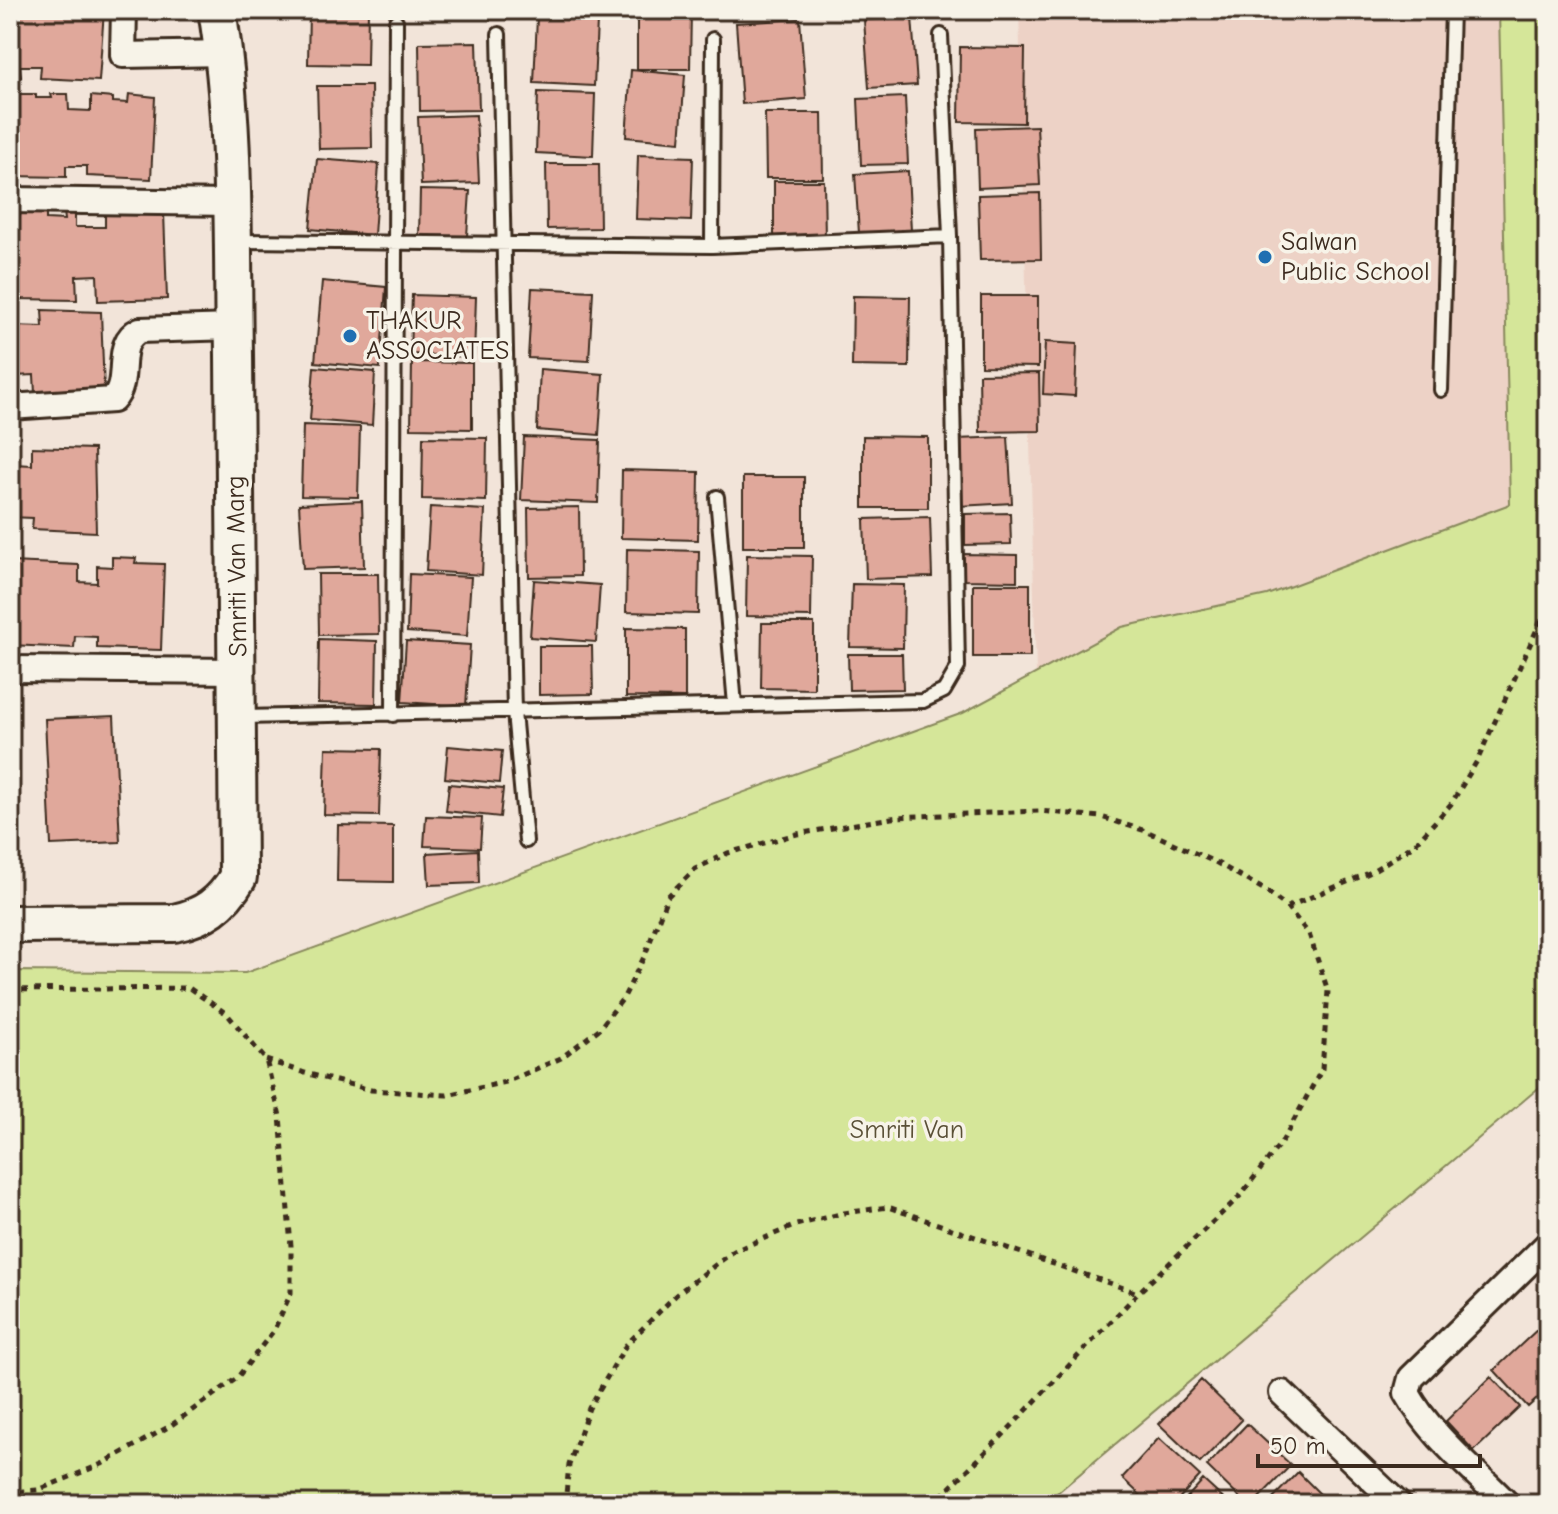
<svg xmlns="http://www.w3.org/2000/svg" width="1558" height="1514" viewBox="0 0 1558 1514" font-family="'Comic Neue',sans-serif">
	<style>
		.built { fill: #edd2c6 }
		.green { fill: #d5e699; stroke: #88885c; stroke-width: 2 }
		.building { fill: #e0a89b; stroke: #3b2a1e; stroke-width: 2 }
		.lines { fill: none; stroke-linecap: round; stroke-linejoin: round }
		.lane-casing { stroke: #3b2a1e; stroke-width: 18 }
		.street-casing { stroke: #3b2a1e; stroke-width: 30 }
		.secondary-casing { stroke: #3b2a1e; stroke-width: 42 }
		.path { stroke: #3b2a1e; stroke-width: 5; stroke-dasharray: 6 6; stroke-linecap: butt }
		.lane { stroke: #f7f3e8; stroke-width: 12 }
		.street { stroke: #f7f3e8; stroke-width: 24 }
		.secondary { stroke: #f7f3e8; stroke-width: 36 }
		.poi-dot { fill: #1f6fb2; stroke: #f7f3e8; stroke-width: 3 }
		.labels { text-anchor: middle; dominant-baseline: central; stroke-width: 7; stroke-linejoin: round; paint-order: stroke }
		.poi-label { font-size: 26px; fill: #3b2a1e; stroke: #f7f3e8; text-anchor: start }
		.street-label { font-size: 26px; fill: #3b2a1e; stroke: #f7f3e8 }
		.park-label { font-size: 26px; fill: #5a5037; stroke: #f7f3e8 }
	</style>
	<rect width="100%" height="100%" fill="#f2e4d9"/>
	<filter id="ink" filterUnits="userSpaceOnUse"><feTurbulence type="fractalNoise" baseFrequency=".0125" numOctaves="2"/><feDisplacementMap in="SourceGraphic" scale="16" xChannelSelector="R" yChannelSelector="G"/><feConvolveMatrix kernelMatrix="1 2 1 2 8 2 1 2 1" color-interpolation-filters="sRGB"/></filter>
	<g filter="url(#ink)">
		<path class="built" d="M1019 10H1499L1510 503 1267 595 1122 627 1036 673Z"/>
		<path class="green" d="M1499 10H1548V1080L1044 1504H10V971L245 973 963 713 1122 627 1267 595 1510 504Z"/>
		<path class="building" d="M10 10H20V14H37V10H104L99 81 40 78 41 66H20L21 77 10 78Z
			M309 10H368L367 65 308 64Z
			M637 10H691L690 69H637Z
			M537 17 597 21 594 86 534 83Z
			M912 17 917 85 869 88 864 20Z
			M800 19 806 99 742 104 736 23Z
			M477 42 479 110 420 111 419 43Z
			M960 47 1025 48 1024 123 959 122Z
			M631 70 685 75 680 142 626 137Z
			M317 86H371L372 148 319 149Z
			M538 92 595 94 593 156 536 153Z
			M10 94H36V98H52L51 94H68L69 110 91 111V96L113 98V102L128 103 129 94 155 97 151 179 87 176V166H66V177L10 176Z
			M905 97 908 164 861 165 858 99Z
			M765 113H822L823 178H766Z
			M476 115 479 183 421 185 418 117Z
			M1037 126 1040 185 978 188 976 128Z
			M638 155 693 157 691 221 636 219Z
			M317 159 379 164 374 235 310 229Z
			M546 164H599L600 228 547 229Z
			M908 171 911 231 859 233 855 174Z
			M774 181H824L825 240H774Z
			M420 190 470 191 467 236 419 238Z
			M1040 193 1041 259 980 260 978 195Z
			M46 209V219L65 220 64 212 75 213V227H105V209L164 212 167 299 98 301 97 275 76 276 77 300 17 299 19 210Z
			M322 281 386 287 380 368 315 362Z
			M532 288 593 291 589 361 528 358Z
			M412 295 476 297 474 357 410 354Z
			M853 296 910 297 909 367 852 366Z
			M981 296H1038V367L981 366Z
			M42 310 101 312 104 391 35 393 34 375 14 376V400H10V313L14 326 43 327Z
			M1045 342 1077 344 1075 396 1043 394Z
			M412 362 472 363V429L411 428Z
			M314 367 375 372 372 425 310 420Z
			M540 369 603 374 599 435 537 430Z
			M1039 373 1040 431 980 432 979 374Z
			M303 425 360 427 358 497 301 496Z
			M863 436 928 437V508H863Z
			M423 437 487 438 486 501 422 499Z
			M524 437 600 440 598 503 521 500Z
			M1008 437 1012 503 959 506 956 439Z
			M10 446H14V464L32 465V447L94 449 96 532 32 529 33 518 10 517V525Z
			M622 470 699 472 698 540 621 538Z
			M743 477H804V547H743Z
			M362 501 364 567 303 569 299 504Z
			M430 507 485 510 482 575 426 571Z
			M579 507 580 576 529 577 528 508Z
			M1010 513 1011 544 965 545V514Z
			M930 517 932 577 866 579 864 519Z
			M627 549 699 551 698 614 626 612Z
			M963 554 1017 555V581L963 580Z
			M747 555 812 556 811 617 746 616Z
			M112 557 136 558 135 563 164 564 161 650 97 648V637L75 636 74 648 10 645 11 562 79 565V582L97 583V566L112 567Z
			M318 574H378L379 634 319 635Z
			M409 574 471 577 467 636 407 632Z
			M534 580 600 585 596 642 530 637Z
			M852 584 904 585 903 648 850 647Z
			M973 584H1030V657H973Z
			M762 623H814V689L761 688Z
			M626 628 685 629V698L626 697Z
			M319 639 377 641 376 704 318 703Z
			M406 641 470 645 466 706 402 702Z
			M539 646H592L593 694 539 695Z
			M848 654H902L903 689 849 690Z
			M114 716 120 842 51 845 45 719Z
			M448 746 502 751 499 783 445 778Z
			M326 748 381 749 379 816 324 815Z
			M449 784 503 789 500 817 446 811Z
			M426 816 482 818 480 848 424 846Z
			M338 825 393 826V882L337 881Z
			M478 850 479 883 429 885 427 853Z
			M1540 1327 1548 1335V1389L1528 1407 1494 1370Z
			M1491 1377 1520 1407 1474 1451 1446 1421Z
			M1201 1380 1242 1420 1200 1463 1159 1424Z
			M1247 1424 1291 1465 1253 1504H1246L1207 1466Z
			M1159 1438 1200 1476 1174 1504H1150L1122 1478Z
			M1298 1472 1330 1504H1267Z
			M1203 1480 1229 1504H1181Z"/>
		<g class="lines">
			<defs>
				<path id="lane" d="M499 34 514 712 526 841
					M238 241 712 246 950 236
					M712 246 713 39
					M1441 390 1452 10
					M717 497 735 705
					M393 715 396 21
					M241 717 923 701 944 691 958 667 950 236 941 35"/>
				<path id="street" d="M124 10 123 55 225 53
					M10 200 232 203
					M10 407 113 400C132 380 112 343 140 330L233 327
					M10 669 238 671
					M1282 1393 1398 1504
					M1507 1504C1473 1469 1431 1436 1407 1393L1411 1378 1548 1244"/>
				<path id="secondary" d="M10 924 174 923C204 917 222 904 238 877 238 703 236 529 234 355 232 241 236 123 217 10"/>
			</defs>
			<use href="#lane" class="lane-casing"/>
			<use href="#street" class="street-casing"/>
			<use href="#secondary" class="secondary-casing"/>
			<path class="path" d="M1287 907 1369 873 1414 845 1451 804 1477 761 1548 605
				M10 990 189 988 227 1014 266 1060 280 1116 291 1246V1293L274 1330 237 1378 170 1426 102 1464 38 1490 10 1492
				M266 1060 305 1073 371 1090 447 1095 506 1082 561 1058 599 1029 624 997 645 955 667 897 695 869 728 853 797 834 897 817 1040 811 1101 817 1146 831 1217 863 1265 890 1287 907 1309 934 1328 991 1322 1069 1283 1140 1240 1196 1138 1293 1003 1435 933 1504
				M565 1504 569 1465 589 1408 626 1345 678 1293 734 1251 796 1225 844 1213 888 1207 1138 1293"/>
			<use href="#lane" class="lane"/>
			<use href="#street" class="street"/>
			<use href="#secondary" class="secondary"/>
		</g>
	</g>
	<g class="poi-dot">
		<circle cx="1265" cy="257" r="8"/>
		<circle cx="350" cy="336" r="8"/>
	</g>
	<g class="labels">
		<g class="poi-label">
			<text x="1281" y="242">Salwan<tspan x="1281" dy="30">Public School</tspan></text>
			<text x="366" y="321">THAKUR<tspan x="366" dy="30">ASSOCIATES</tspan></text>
		</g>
		<g class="street-label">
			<text transform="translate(237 566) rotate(-91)">Smriti Van Marg</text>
		</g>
		<g class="park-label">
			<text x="907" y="1130">Smriti Van</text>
		</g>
	</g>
	<rect width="1558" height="1514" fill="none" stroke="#f7f3e8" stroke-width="40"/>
	<rect x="20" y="20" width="1518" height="1474" fill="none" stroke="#3b2a1e" stroke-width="3" filter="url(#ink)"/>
	<path d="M1258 1454v12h222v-12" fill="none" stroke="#3b2a1e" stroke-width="4"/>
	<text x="1270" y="1454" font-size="24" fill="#3b2a1e" stroke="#f7f3e8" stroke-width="6" paint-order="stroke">50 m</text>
</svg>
